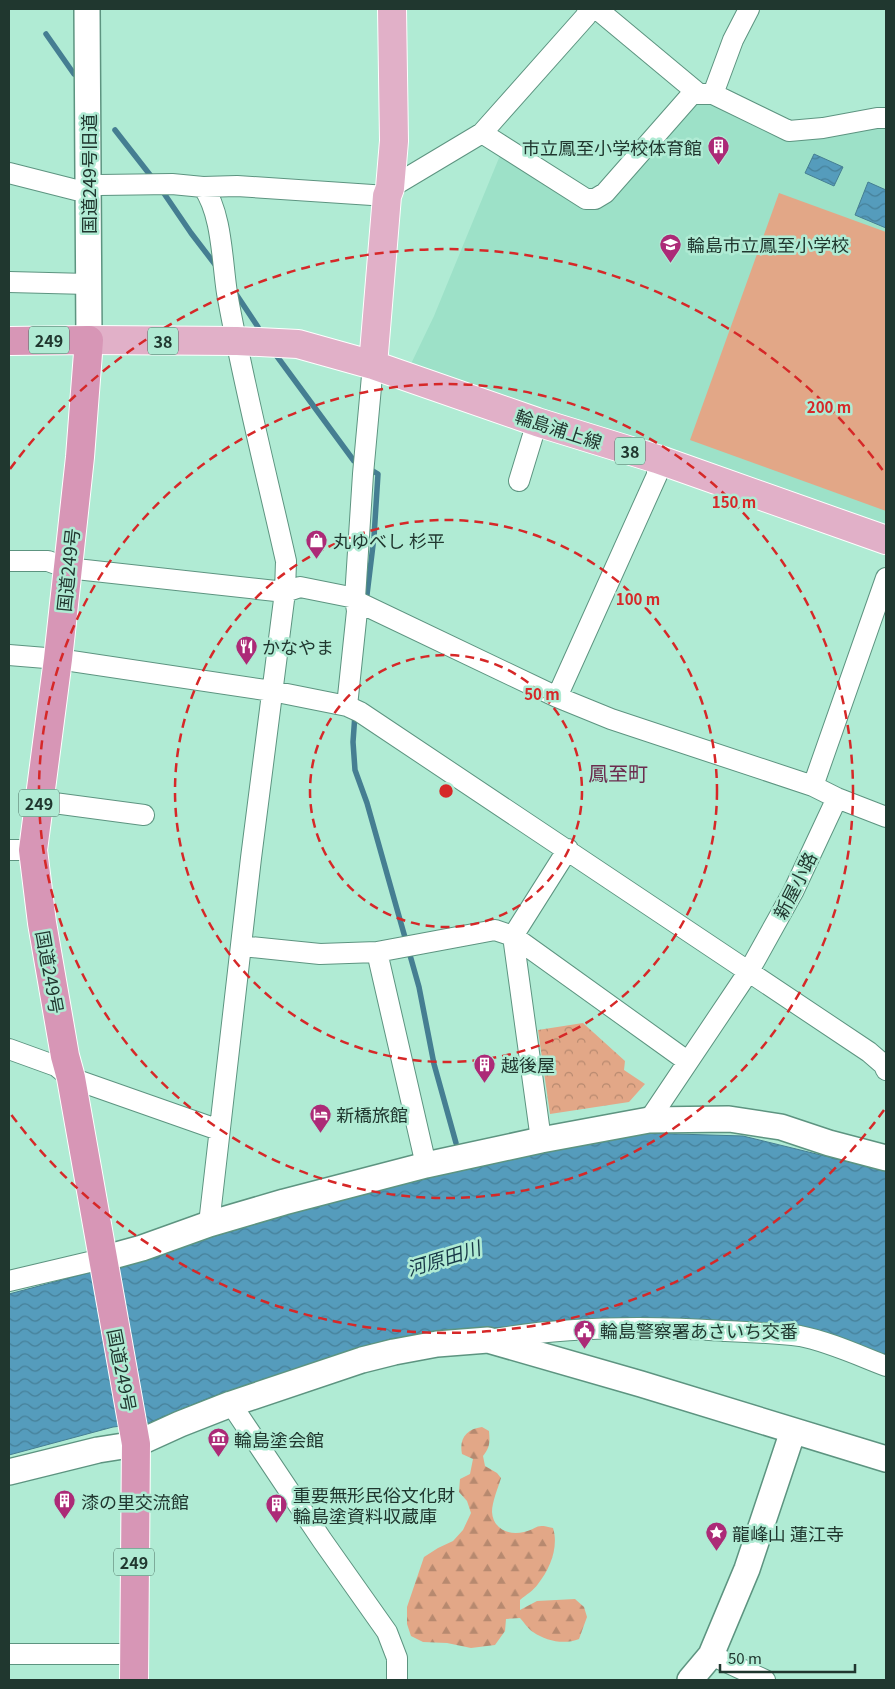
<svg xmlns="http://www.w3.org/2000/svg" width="895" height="1689" viewBox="0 0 895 1689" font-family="Georgia,'Noto Sans JP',serif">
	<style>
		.built { fill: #9de1c8 }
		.forest { fill: url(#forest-firs) }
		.park { fill: url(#park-crowns) }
		.pitch { fill: #e2a787 }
		.water { fill: url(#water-waves); stroke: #457e92 }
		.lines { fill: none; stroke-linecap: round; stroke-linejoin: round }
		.stream { stroke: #457e92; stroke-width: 5.5 }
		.minor-casing { stroke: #5d9480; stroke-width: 22 }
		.tertiary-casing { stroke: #5d9480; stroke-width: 28 }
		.primary-casing { stroke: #fff; stroke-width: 30 }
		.trunk-casing { stroke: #fff; stroke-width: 30 }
		.minor { stroke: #fff; stroke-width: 20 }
		.tertiary { stroke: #fff; stroke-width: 25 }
		.primary { stroke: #e1b0c8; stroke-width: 28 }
		.trunk { stroke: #d796b6; stroke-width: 28 }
		.ring { fill: none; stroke: #d62828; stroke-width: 2.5; stroke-dasharray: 9 6 }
		.labels { text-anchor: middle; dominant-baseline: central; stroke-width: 5; stroke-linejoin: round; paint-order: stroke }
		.shield { fill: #b0ebd4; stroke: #4b6d60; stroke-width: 1 }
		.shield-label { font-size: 16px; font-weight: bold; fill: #20372f }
		.poi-label { font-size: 18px; fill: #20372f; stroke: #b0ebd4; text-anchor: start }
		.street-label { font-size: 18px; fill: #20372f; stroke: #b0ebd4 }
		.water-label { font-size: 19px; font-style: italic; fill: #183948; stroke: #b0ebd4 }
		.quarter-label { font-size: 20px; fill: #6b2c4e; stroke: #b0ebd4 }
		.centre { fill: #d62828; stroke: #b0ebd4; stroke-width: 2.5 }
		.ring-label { font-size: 15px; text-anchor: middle; font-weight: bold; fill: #d62828; stroke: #b0ebd4; stroke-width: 5; stroke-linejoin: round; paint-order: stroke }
	</style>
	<defs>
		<pattern id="forest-firs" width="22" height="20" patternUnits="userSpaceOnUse" patternTransform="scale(1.25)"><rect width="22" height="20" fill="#e2a787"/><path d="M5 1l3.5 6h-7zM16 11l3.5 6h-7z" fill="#b7896f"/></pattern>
		<pattern id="park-crowns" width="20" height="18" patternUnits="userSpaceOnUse" patternTransform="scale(1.25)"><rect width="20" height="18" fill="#e2a787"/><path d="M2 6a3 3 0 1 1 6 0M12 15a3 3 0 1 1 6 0" fill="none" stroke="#b7896f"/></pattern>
		<pattern id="water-waves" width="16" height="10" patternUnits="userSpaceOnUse" patternTransform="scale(1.25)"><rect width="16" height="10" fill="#559cbc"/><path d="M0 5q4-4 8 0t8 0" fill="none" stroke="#468099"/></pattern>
	</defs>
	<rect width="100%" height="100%" fill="#b0ebd4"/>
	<path class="built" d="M704 101 788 137 886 127V529L409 368 434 316 501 153 590 210 598 209 689 103Z"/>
	<path class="forest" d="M482 1427 489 1431C490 1442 490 1447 483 1456L485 1466 497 1473 501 1478C498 1488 492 1502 492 1512 493 1529 509 1536 524 1532 539 1528 535 1523 553 1528 559 1547 550 1569 538 1584 534 1590 526 1595 520 1600V1610L537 1601 575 1599 584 1607 587 1617 579 1639C564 1645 546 1641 533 1632 528 1629 524 1622 520 1618L506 1619 505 1631 495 1645 471 1648 447 1643 423 1642 411 1636 407 1624V1607L424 1557 438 1548 453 1541 463 1530 471 1513 467 1501 459 1492 460 1479 470 1474 473 1459 462 1454C459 1439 466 1429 482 1427Z"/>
	<path class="park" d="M583 1023 625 1061 624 1070 645 1084 629 1102 550 1114 538 1030Z"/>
	<path class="pitch" d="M779 193 886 232V511L690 440Z"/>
	<path class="water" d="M814 154 843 167 834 186 805 173Z
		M868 182 886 190V228L855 215Z
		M643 1133 743 1136 886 1171V1356L824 1335 566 1323 460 1330 390 1339 211 1397 148 1423 113 1427 9 1455V1294L122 1264 332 1201 499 1161Z"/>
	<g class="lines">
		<path class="stream" d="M46 34 74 74
			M115 130 154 180
			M161 189 191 233 217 267
			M234 291 258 327
			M276 355 354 461 359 464
			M366 603 374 537 378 474 368 468
			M355 714 353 742 355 770 367 803 419 987 434 1064 456 1143"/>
		<defs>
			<path id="minor" d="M597 9 699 94
				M713 94 733 40 749 9
				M482 133 586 199H595L605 193 692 94H713L789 131 823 128 877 118H886
				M9 173 76 190 99 185 172 184 203 187 237 186 387 196
				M203 187C222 213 222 261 227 293 243 383 266 472 286 561L285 592 251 858 209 1224
				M390 188 482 133 586 16 588 9
				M9 282 88 284
				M519 481 537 422
				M9 561H48L67 568 285 592 300 587 355 598 360 603 557 697 611 719 813 786 837 798 886 817
				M9 655 58 659 272 691 347 706 360 712 869 1052 884 1065 886 1070
				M557 697 657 475V459
				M347 706 357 611 355 598 363 474 373 365
				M813 786 886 578
				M39 801 144 815
				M9 850H33
				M242 946 320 954 377 952 495 930 513 936 687 1061
				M377 952 426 1165
				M9 1049 56 1066 71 1078 219 1130
				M649 1120 749 971 793 892 837 798
				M541 1140 513 936 568 849
				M9 1281 102 1259
				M489 1340C567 1326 646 1326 724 1331 749 1332 775 1333 800 1336 827 1341 860 1356 886 1366
				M231 1404 322 1540 387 1632 397 1658V1680
				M9 1654H133
				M711 1655 765 1680"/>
			<path id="tertiary" d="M87 9 89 340
				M102 1259 142 1248 209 1224 284 1202 426 1165 541 1140 649 1120 729 1119 781 1127 829 1143 886 1158
				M9 1472 98 1450 136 1444 180 1424 231 1404 362 1360 394 1352 437 1344 488 1340 641 1384 886 1459
				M690 1680 711 1655 747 1569 793 1431"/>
			<path id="primary" d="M89 340 237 341 298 344 373 365 537 422 657 459 886 540
				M373 365 387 196 390 188 394 141 392 9"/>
			<path id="trunk" d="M9 341 89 340 80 457 58 659 33 850 42 923 65 1056 71 1078 136 1444 134 1680"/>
		</defs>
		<use href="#minor" class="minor-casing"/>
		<use href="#tertiary" class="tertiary-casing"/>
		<use href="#primary" class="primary-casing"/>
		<use href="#trunk" class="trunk-casing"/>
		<use href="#minor" class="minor"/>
		<use href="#tertiary" class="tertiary"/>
		<use href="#primary" class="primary"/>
		<use href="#trunk" class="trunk"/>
	</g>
	<g class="ring">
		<circle cx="446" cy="791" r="136"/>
		<circle cx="446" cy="791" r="271"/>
		<circle cx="446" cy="791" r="407"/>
		<path d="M884 1110A542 542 0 0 1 10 1113M10 469A542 542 0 0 1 884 472"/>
	</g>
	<defs>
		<symbol id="building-pin" viewBox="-11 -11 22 30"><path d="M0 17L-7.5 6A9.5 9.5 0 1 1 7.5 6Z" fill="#ac2a77" stroke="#b0ebd4"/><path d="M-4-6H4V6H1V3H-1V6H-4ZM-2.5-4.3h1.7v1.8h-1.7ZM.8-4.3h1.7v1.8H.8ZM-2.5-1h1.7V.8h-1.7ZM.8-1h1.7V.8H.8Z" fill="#fff"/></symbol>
		<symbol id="school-pin" viewBox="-11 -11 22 30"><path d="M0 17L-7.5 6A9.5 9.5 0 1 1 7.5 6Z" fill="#ac2a77" stroke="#b0ebd4"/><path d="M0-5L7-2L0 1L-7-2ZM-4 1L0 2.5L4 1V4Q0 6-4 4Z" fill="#fff"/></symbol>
		<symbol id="shop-pin" viewBox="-11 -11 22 30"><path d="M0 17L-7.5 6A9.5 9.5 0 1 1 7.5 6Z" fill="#ac2a77" stroke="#b0ebd4"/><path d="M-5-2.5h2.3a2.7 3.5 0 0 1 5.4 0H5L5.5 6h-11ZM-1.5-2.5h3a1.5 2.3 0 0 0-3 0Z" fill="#fff"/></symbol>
		<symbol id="restaurant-pin" viewBox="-11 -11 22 30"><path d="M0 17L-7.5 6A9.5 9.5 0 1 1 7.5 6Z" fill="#ac2a77" stroke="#b0ebd4"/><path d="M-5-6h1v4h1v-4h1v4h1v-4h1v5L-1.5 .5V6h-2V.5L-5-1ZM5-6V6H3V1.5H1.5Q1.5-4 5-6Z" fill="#fff"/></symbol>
		<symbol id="hotel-pin" viewBox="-11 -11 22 30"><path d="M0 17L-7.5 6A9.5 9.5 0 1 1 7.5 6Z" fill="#ac2a77" stroke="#b0ebd4"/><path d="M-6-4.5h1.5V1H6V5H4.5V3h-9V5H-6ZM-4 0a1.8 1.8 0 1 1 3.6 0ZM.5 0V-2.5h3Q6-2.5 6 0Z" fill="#fff"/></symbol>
		<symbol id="civic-pin" viewBox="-11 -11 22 30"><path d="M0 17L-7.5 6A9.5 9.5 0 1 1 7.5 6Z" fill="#ac2a77" stroke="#b0ebd4"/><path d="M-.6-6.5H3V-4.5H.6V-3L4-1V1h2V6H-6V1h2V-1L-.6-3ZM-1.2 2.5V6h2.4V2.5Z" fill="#fff"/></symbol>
		<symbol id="museum-pin" viewBox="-11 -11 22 30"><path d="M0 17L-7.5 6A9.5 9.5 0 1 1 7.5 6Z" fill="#ac2a77" stroke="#b0ebd4"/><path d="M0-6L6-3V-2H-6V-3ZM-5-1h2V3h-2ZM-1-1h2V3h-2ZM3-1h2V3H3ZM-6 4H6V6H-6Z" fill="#fff"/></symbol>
		<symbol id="sight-pin" viewBox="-11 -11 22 30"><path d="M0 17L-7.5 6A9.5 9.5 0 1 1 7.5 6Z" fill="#ac2a77" stroke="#b0ebd4"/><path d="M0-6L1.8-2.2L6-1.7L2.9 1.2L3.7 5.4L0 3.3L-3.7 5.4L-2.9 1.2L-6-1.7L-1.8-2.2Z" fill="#fff"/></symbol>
	</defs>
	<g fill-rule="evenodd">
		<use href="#building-pin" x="706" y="134" width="25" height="34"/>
		<use href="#school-pin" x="658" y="232" width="25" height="34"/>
		<use href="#shop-pin" x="304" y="528" width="25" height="34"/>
		<use href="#restaurant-pin" x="234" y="634" width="25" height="34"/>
		<use href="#building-pin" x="472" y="1052" width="25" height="34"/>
		<use href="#hotel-pin" x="308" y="1102" width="25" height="34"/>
		<use href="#civic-pin" x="572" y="1318" width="25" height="34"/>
		<use href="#museum-pin" x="206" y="1426" width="25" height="34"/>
		<use href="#building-pin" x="52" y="1488" width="25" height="34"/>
		<use href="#building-pin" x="264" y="1492" width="25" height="34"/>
		<use href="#sight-pin" x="704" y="1520" width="25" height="34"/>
	</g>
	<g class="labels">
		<g class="shield">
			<rect x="29" y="326.5" width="40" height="27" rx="4"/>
			<rect x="148" y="327.5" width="30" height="27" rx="4"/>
			<rect x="615" y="437.5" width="30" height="27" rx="4"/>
			<rect x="19" y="789.5" width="40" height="27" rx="4"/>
			<rect x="114" y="1548.5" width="40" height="27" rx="4"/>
		</g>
		<g class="shield-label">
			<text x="49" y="340">249</text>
			<text x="163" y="341">38</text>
			<text x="630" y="451">38</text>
			<text x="39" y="803">249</text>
			<text x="134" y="1562">249</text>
		</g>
		<g class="poi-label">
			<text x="702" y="147" text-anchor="end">市立鳳至小学校体育館</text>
			<text x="687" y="244">輪島市立鳳至小学校</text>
			<text x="333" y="540">丸ゆべし 杉平</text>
			<text x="262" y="646">かなやま</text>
			<text x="501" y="1064">越後屋</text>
			<text x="336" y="1114">新橋旅館</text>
			<text x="600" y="1330">輪島警察署あさいち交番</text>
			<text x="234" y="1439">輪島塗会館</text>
			<text x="293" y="1494">重要無形民俗文化財<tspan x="293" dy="21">輪島塗資料収蔵庫</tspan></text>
			<text x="81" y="1501">漆の里交流館</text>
			<text x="732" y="1533">龍峰山 蓮江寺</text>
		</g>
		<g class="street-label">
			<text transform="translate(88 174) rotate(-90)">国道249号旧道</text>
			<text transform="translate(559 428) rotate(18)">輪島浦上線</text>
			<text transform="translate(67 570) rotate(-84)">国道249号</text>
			<text transform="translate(794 885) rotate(-63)">新屋小路</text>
			<text transform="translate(51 972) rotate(80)">国道249号</text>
			<text transform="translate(123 1370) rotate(79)">国道249号</text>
		</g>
		<g class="water-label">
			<text transform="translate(443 1257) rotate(-17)">河原田川</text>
		</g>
		<g class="quarter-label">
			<text x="618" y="772">鳳至町</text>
		</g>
	</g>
	<circle cx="446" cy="791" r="8" class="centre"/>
	<g class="ring-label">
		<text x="829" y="413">200 m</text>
		<text x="734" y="508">150 m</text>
		<text x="638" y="605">100 m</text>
		<text x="542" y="700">50 m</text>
	</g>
	<rect width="895" height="1689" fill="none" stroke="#20372f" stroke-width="20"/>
	<path d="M720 1664v8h135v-8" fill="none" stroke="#20372f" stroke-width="2.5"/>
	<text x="728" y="1664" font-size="15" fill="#20372f" stroke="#b0ebd4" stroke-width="4" paint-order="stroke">50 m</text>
</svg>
